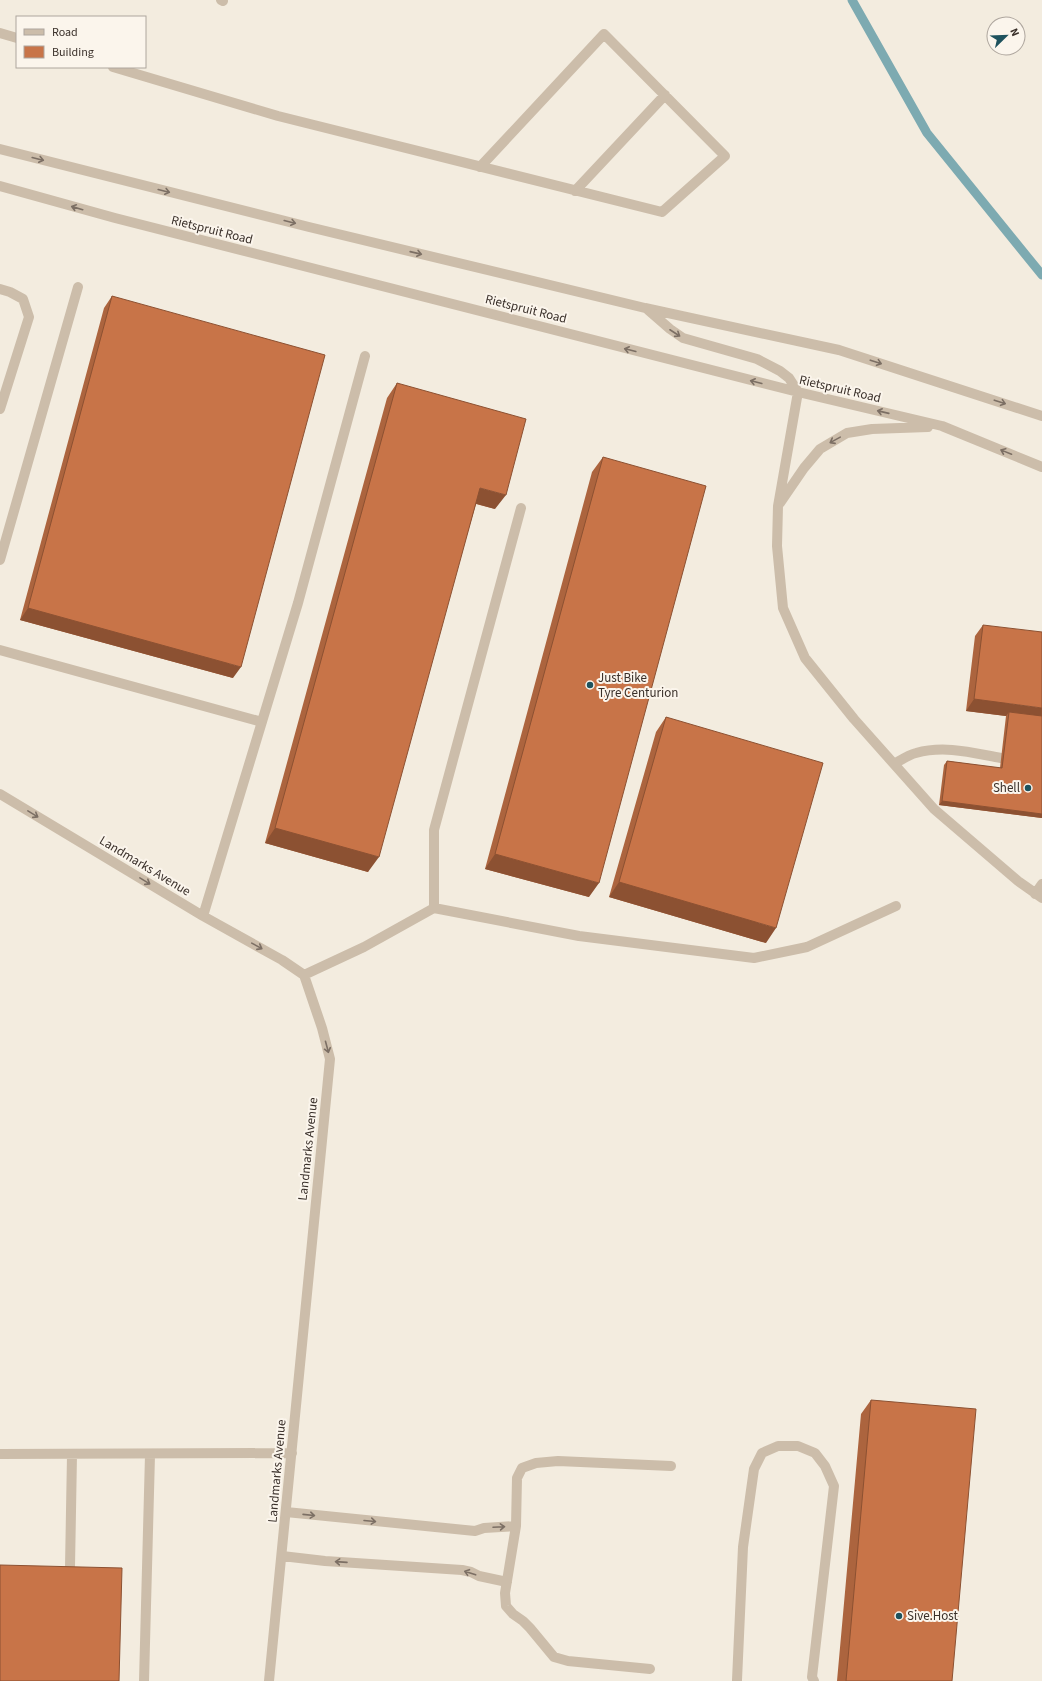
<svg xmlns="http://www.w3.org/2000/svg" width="1042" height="1681" viewBox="0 0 1042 1681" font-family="'Source Sans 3',sans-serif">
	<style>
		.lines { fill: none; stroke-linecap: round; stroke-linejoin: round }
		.stream { stroke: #7daab1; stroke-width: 9 }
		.minor { stroke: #ccbdaa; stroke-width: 10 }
		.wall { fill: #ac643e }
		.shaded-wall { fill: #8c5132 }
		.building { fill: #c87448; stroke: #8c5132 }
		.oneway { stroke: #7c6f64 }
		.poi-dot { fill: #1e525d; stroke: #fbf5ec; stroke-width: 1.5 }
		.labels { text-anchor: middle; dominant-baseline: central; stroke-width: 4; stroke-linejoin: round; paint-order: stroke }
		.street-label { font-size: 13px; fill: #3a302a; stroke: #fbf5ec }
		.poi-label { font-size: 13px; fill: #3a302a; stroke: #fbf5ec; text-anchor: start }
	</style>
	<rect width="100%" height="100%" fill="#f3ecdf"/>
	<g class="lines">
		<path class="stream" d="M852 0 927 133 1042 275"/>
		<path class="minor" d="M221 0 223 1
			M0 33 17 38
			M113 67 278 116 662 212 725 156 604 34 480 167
			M0 149 309 227 645 308 839 350 1042 416
			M0 186 115 218 798 392 942 426 1042 467
			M575 191 665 95
			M0 289 10 292 23 299 29 317 0 409
			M647 309 670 329 683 338 757 359 780 371 789 378 798 392 778 506 777 546 783 608 805 658 854 719 934 809 1018 881 1042 898
			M780 503 804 468 820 449 847 433 872 429 928 427
			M0 560 78 287
			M0 650 262 722
			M894 764C901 760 908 755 916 753 945 745 973 753 1001 758
			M0 794 203 916 282 960 304 975 322 1028 330 1059 269 1681
			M1035 894 1042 884
			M434 908 579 936 754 958 807 947 896 906
			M203 916 298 603 365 356
			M304 975 364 947 434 908V830L521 508
			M0 1454 292 1453
			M286 1512 475 1531 484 1528 516 1526
			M282 1556 325 1561 462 1570 471 1572 479 1576 507 1582
			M70 1567 72 1455
			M650 1669 568 1661 554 1657 530 1628 523 1621 513 1614 506 1606 505 1593 516 1526 517 1478 522 1468 536 1463 558 1461 671 1466
			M737 1680 743 1547 754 1469 762 1453 778 1446H798L815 1453 825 1466 834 1486 812 1677 814 1681
			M144 1681 150 1455"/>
	</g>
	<path class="wall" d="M112 296 233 678 20 620 104 308Z
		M397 383 495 509 476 504 368 872 265 843 387 398Z
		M603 457 589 897 485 869 592 472Z
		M983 625 1042 818 939 805 944 765 947 761 1000 768 1006 716 966 711 975 636Z
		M666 717 766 943 609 897 656 732Z
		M871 1400 952 1681H837L861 1414Z"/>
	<path class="shaded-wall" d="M480 488 506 495 495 509 470 502Z
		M28 608 241 667 233 678 20 620Z
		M974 699 1042 708V720L1009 712 1006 716 966 711Z
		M942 801 1042 814V818L939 805Z
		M275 828 379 857 368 872 265 843Z
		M495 854 599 883 589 897 485 869Z
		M619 882 776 928 766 943 609 897Z"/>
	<path class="building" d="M112 296 325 355 241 667 28 608Z
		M397 383 526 419 506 495 480 488 379 857 275 828Z
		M603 457 706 486 599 883 495 854Z
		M983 625 1042 632V708L974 699Z
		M1009 712 1042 716V814L942 801 947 761 1002 768Z
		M666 717 823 763 776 928 619 882Z
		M871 1400 976 1409 952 1681H846Z
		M0 1565 122 1568 119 1681H0Z"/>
	<defs><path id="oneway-shaft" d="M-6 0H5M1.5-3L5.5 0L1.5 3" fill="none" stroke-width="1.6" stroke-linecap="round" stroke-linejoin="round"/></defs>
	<g class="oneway">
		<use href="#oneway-shaft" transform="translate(38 159) rotate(14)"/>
		<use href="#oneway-shaft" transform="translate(164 191) rotate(14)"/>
		<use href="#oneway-shaft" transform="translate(77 208) rotate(-164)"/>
		<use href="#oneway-shaft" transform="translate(290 222) rotate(14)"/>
		<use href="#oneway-shaft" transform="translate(416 253) rotate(13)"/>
		<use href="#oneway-shaft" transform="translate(675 333) rotate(33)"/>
		<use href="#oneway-shaft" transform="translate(630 350) rotate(-166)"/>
		<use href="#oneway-shaft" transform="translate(876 362) rotate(18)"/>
		<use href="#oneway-shaft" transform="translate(756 382) rotate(-166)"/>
		<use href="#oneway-shaft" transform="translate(1000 402) rotate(18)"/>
		<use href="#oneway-shaft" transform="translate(883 412) rotate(-167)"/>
		<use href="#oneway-shaft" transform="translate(835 440) rotate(151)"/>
		<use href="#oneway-shaft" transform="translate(1006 452) rotate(-158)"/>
		<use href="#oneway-shaft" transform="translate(33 814) rotate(31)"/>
		<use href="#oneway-shaft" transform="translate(145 881) rotate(31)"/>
		<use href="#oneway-shaft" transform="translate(257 946) rotate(29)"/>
		<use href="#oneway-shaft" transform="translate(327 1047) rotate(75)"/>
		<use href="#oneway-shaft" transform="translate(309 1515) rotate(6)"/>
		<use href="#oneway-shaft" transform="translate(370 1521) rotate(5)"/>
		<use href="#oneway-shaft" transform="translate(499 1527) rotate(-3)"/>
		<use href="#oneway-shaft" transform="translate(341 1562) rotate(-176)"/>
		<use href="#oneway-shaft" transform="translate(470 1573) rotate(-162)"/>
	</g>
	<g class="poi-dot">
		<circle cx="590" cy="685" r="4"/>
		<circle cx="1028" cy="788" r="4"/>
		<circle cx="899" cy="1616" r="4"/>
	</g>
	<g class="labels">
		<g class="street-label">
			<text transform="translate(212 230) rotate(14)">Rietspruit Road</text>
			<text transform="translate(526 309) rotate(14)">Rietspruit Road</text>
			<text transform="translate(840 389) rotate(13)">Rietspruit Road</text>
			<text transform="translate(145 866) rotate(31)">Landmarks Avenue</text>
			<text transform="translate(308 1149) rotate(-84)">Landmarks Avenue</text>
			<text transform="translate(277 1471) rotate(-85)">Landmarks Avenue</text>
		</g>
		<g class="poi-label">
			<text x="598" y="678">Just Bike<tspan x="598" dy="15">Tyre Centurion</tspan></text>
			<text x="1020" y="788" text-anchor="end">Shell</text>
			<text x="907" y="1616">Sive.Host</text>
		</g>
	</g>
	<rect x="16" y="16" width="130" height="52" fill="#fbf5ec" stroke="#aea69e"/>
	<rect x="24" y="29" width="20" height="6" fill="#ccbdaa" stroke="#aea69e"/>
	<text x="52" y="36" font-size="12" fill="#3a302a">Road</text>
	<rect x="24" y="46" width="20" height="12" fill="#c87448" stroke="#aea69e"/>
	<text x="52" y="56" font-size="12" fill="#3a302a">Building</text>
	<g transform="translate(1006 36) rotate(67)"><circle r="19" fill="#fbf5ec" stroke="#aea69e"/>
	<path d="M0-3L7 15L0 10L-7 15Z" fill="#1e525d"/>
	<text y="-6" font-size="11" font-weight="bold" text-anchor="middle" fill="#3a302a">N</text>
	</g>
</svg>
